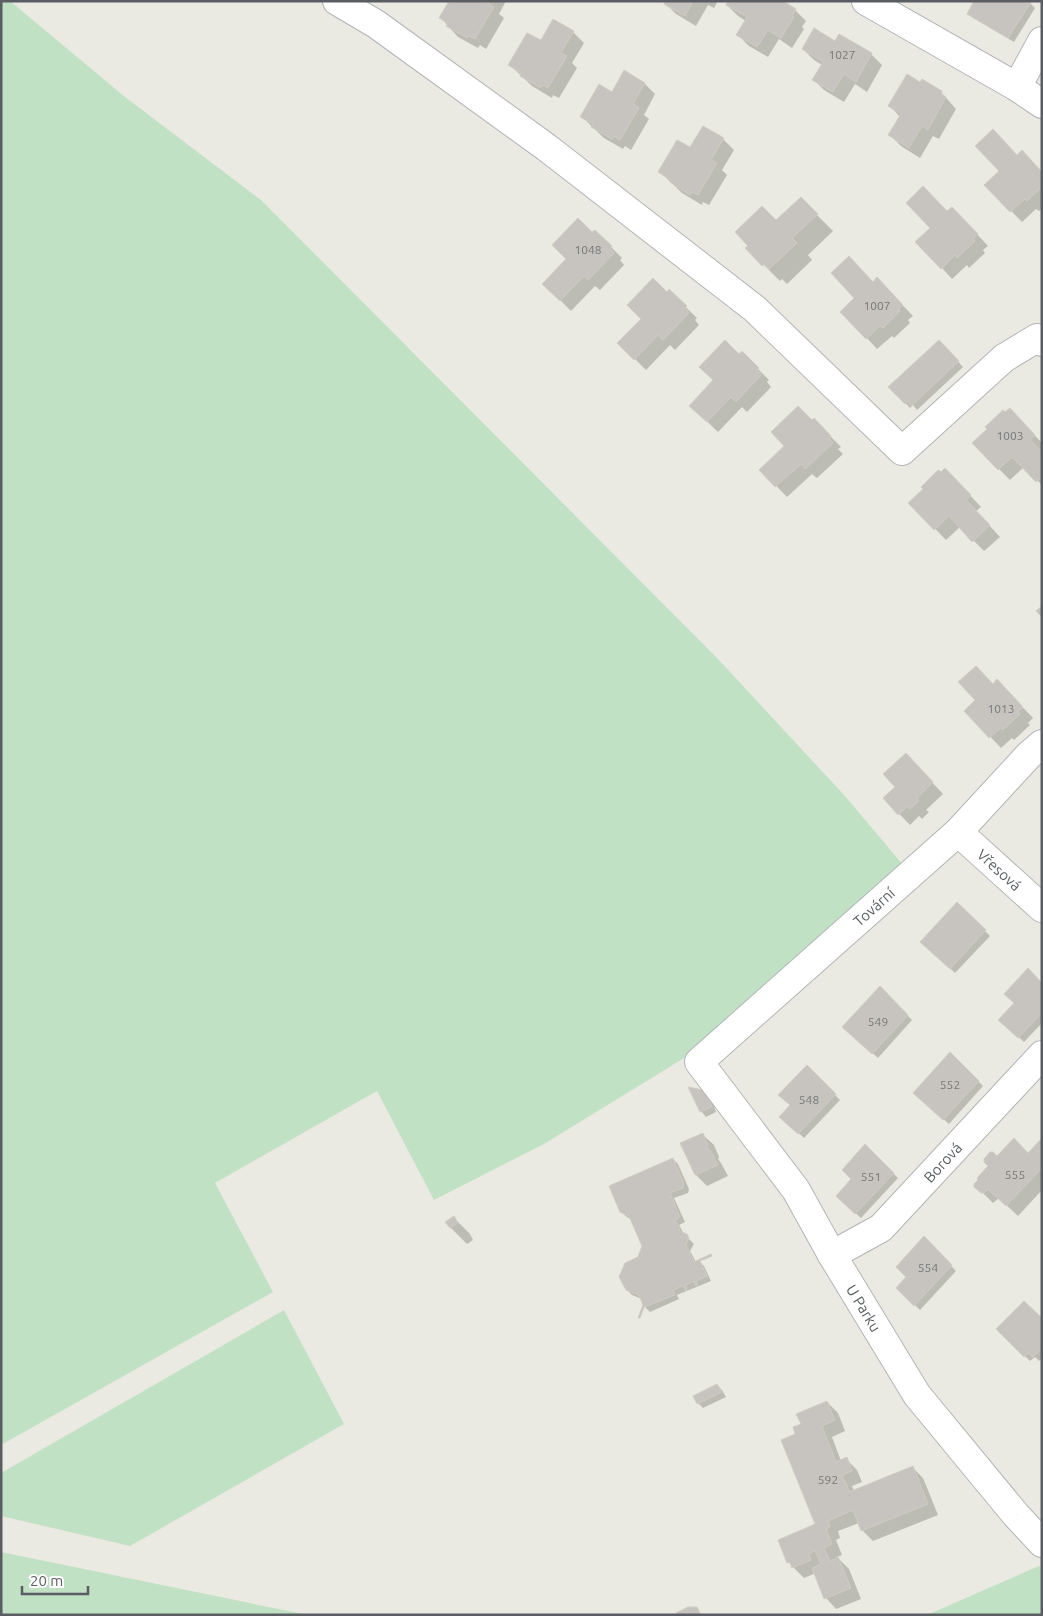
<svg xmlns="http://www.w3.org/2000/svg" width="1043" height="1616" viewBox="0 0 1043 1616" font-family="Ubuntu,sans-serif">
	<style>
		.green { fill: #c1e1c5 }
		.shadow { fill: #0003 }
		.building { fill: #c7c4bf; stroke: #cfcdc1 }
		.lines { fill: none; stroke-linecap: round; stroke-linejoin: round }
		.minor-casing { stroke: #b2b4b8; stroke-width: 30 }
		.minor { stroke: #fff; stroke-width: 28 }
		.labels { text-anchor: middle; dominant-baseline: central; stroke-width: 5; stroke-linejoin: round; paint-order: stroke }
		.number-label { font-size: 12px; fill: #757778 }
		.street-label { font-size: 15px; fill: #5a5d61; stroke: #fff }
	</style>
	<rect width="100%" height="100%" fill="#ebeae2"/>
	<path class="green" d="M1 1H10L125 97 261 200 718 659 845 796 903 865 689 1055 544 1144 434 1200 377 1091 215 1183 273 1292 1 1445Z
		M284 1310 344 1424 130 1546 1 1516V1473Z
		M1 1552 308 1615H1Z
		M1039 1566 1042 1568V1615H927Z"/>
	<path class="shadow" d="M451 1H506L499 14 504 18 486 49 480 45 478 48 458 37 441 18Z
		M667 1H718L714 8 708 5 696 26 676 14 665 3Z
		M1030 3 1035 8 1014 42 973 18 968 13Z
		M727 5 795 10 806 21 802 27 804 29 792 48 779 39 768 57 749 46 738 35 746 21 738 16Z
		M573 32 584 43 572 63 577 68 559 98 553 95 552 98 532 86 510 65 541 42Z
		M835 42 871 54 882 65 867 92 855 84 844 102 824 90 814 80 822 65 814 60 803 49Z
		M920 83 941 92 956 109 939 139 933 136 920 158 901 146 890 135 900 117 890 106Z
		M645 84 655 94 644 115 649 119 631 150 625 146 623 149 604 138 581 116 612 94Z
		M723 139 734 150 722 170 727 175 709 205 703 202 702 205 682 193 660 172 691 149Z
		M1017 156 1042 173V208L1039 211 1036 209 1022 222 986 185Z
		M801 199 833 231 808 255 812 260 787 284 782 279 780 281 747 248Z
		M948 213 963 219 988 246 983 250 985 253 969 268 967 265 952 279 942 268Z
		M595 231 622 258 620 260 624 265 600 290 595 286 571 311 544 284Z
		M888 290 913 316 908 320 910 323 894 338 892 336 877 349 867 338Z
		M669 291 697 318 695 320 699 325 675 350 670 345 646 370 619 343Z
		M939 341 963 367 917 410 913 405 910 408 890 387Z
		M742 353 769 380 767 382 771 387 747 412 742 407 718 432 691 406Z
		M1020 420 1042 443V450L1040 451 1042 453V485L1024 467 1010 480 999 469 989 429Z
		M812 422 825 431 841 447 838 449 843 454 817 478 812 474 787 497 761 470Z
		M956 480 981 507 976 511 1000 537 984 551 960 527 946 540 910 503Z
		M993 685 1008 692 1033 718 1028 723 1030 725 1014 740 1012 738 1001 748 966 711Z
		M916 765 943 794 926 810 929 812 922 819 919 816 910 825 884 798Z
		M957 904 990 936 955 973 927 947Z
		M1042 984V1023L1024 1042 1000 1020 1015 1003Z
		M880 988 912 1020 878 1058 849 1032Z
		M950 1054 983 1086 949 1124 920 1098Z
		M807 1067 840 1100 804 1138 781 1117 791 1106Z
		M702 1091 712 1101 716 1112 706 1117 701 1111Z
		M703 1135 714 1145 719 1157 718 1159 721 1163 728 1176 707 1186 696 1175 681 1144Z
		M1042 1140V1190L1018 1216 999 1198 993 1203 976 1186 997 1158 1028 1154Z
		M865 1146 898 1178 861 1218 837 1196 853 1179Z
		M673 1159 678 1164 689 1189 688 1193 674 1198 685 1222 679 1225 684 1234 694 1244 690 1251 696 1262 699 1261 704 1266 711 1281 677 1295 679 1299 650 1312 645 1307 642 1299 632 1295 627 1290 644 1246 632 1220 627 1217 621 1212Z
		M454 1218 470 1234 473 1240 467 1244 450 1227Z
		M924 1238 956 1271 920 1310 897 1288 908 1277Z
		M1042 1320V1358L1039 1361 1035 1357 1030 1361 998 1329Z
		M717 1385 722 1390 726 1397 703 1408 698 1403Z
		M827 1402 838 1413 845 1431 832 1437 841 1461 846 1459 857 1470 862 1482 852 1486 854 1491 912 1467 923 1478 938 1515 873 1541 862 1530 859 1523 838 1531 840 1538 836 1540 842 1555 837 1557 849 1569 861 1599 836 1609 826 1598 816 1573 804 1578 788 1562 816 1525 797 1434 803 1425Z"/>
	<path class="building" d="M449 1H489L488 3 494 7 475 39 469 36 467 38 446 26 448 23 439 18Z
		M665 1H693L685 16 664 4Z
		M728 1H783L796 9 792 16 794 17 781 38 768 30 757 47 736 35 747 17 726 5Z
		M974 1H1030L1031 2 1008 38 967 14Z
		M553 19 574 31 561 53 567 56 548 88 542 85 541 88 520 76 521 73 508 65 527 33 541 40Z
		M814 28 835 41 839 34 872 53 856 82 844 74 833 92 812 80 823 62 802 49Z
		M624 70 645 83 633 104 639 108 620 140 614 136 612 139 591 127 593 124 580 117 599 84 612 92Z
		M907 74 920 82 922 79 942 91 941 94 946 97 928 130 922 126 909 148 888 135 901 114 888 106Z
		M703 126 724 138 711 160 717 163 698 195 692 192 690 195 670 182 671 180 658 172 677 140 690 147Z
		M993 129 1017 155 1022 150 1042 172V187L1027 201 1025 199 1010 212 984 185 999 171 975 146Z
		M923 186 947 211 952 207 978 234 973 239 975 241 957 258 955 255 941 269 915 242 930 228 906 203Z
		M801 197 818 214 792 238 797 243 769 269 765 264 762 266 745 248 748 246 735 232 762 206 776 220Z
		M578 218 592 232 595 230 612 246 610 249 614 253 588 280 584 276 560 301 542 284 566 259 552 245Z
		M849 256 873 282 877 277 903 305 898 309 900 311 883 328 880 326 866 339 840 312 854 298 831 273Z
		M653 278 667 292 669 289 687 306 685 308 689 313 663 340 658 335 634 360 617 343 641 319 627 305Z
		M725 340 739 354 742 351 759 368 757 370 761 375 736 402 731 397 707 422 689 406 713 380 699 367Z
		M939 340 959 361 911 406 907 401 905 404 888 387Z
		M798 406 812 420 814 418 831 436 829 438 833 443 805 469 801 464 775 487 759 470 784 446 771 432Z
		M1010 408 1035 435 1030 440 1042 452V477L1036 482 1012 457 998 470 972 443 987 429 985 427 1003 410 1005 412Z
		M945 468 971 495 966 500 990 525 972 542 949 516 934 530 908 503 923 489 921 487 938 470 941 472Z
		M1042 606V617L1036 611Z
		M976 666 993 684 997 679 1023 707 1018 711 1020 714 1003 730 1001 728 989 738 964 711 975 700 958 682Z
		M906 753 933 782 917 798 919 801 910 809 908 806 898 815 883 798 895 787 883 774Z
		M957 902 986 930 950 969 920 942Z
		M1028 968 1042 983V1013L1018 1038 998 1020 1014 1003 1004 994Z
		M880 986 908 1015 872 1054 842 1027Z
		M950 1052 979 1081 943 1120 913 1093Z
		M807 1065 836 1094 798 1134 779 1117 790 1105 778 1095Z
		M688 1087 703 1090 707 1095 712 1107 700 1112Z
		M703 1133 708 1145 707 1149 711 1151 718 1165 695 1175 680 1143Z
		M1014 1138 1028 1153 1042 1138V1168L1006 1206 988 1189 984 1193H981L974 1187V1184L978 1180 977 1178 988 1166 984 1162V1159L990 1152H993L997 1156Z
		M865 1144 894 1173 855 1214 836 1196 851 1179 842 1170Z
		M673 1158 684 1184 683 1188 670 1193 680 1217 675 1220 680 1230 679 1231 687 1234 689 1238 686 1245 694 1262 711 1254 712 1256 700 1261 707 1276 696 1281 698 1285 696 1286 694 1281 686 1285 687 1290 686 1291 683 1286 673 1290 675 1295 644 1307 640 1318H638L643 1305 639 1295 626 1290 619 1277 625 1263 638 1257 642 1246 629 1216 620 1212 609 1186Z
		M454 1216 458 1223 450 1228 445 1222Z
		M924 1236 952 1265 914 1306 896 1288 906 1277 896 1267Z
		M1024 1301 1042 1318V1348L1033 1357 1029 1353 1024 1357 996 1329Z
		M717 1384 722 1392 697 1404 693 1396Z
		M827 1401 835 1420 822 1426 836 1462 847 1457 852 1471 842 1475 844 1481 846 1482 849 1492 913 1466 928 1504 861 1531 853 1510 828 1521 830 1527 826 1529 832 1544 824 1548 830 1561 838 1557 851 1588 824 1599 812 1568 821 1564 815 1551 809 1554 811 1560 792 1568 790 1562 787 1563 778 1540 815 1524 781 1440 795 1434 793 1427 801 1424 796 1414Z
		M688 1607H697L701 1615H677L676 1613Z"/>
	<g class="lines">
		<defs>
			<g id="minor">
				<path d="M337 1 376 24 546 147 755 309 902 451 1004 358 1037 338 1042 342"/>
				<path d="M866 1 1017 87 1042 104"/>
				<path d="M1017 87 1042 41"/>
				<path id="s1" d="M1042 744 1029 755 958 832 699 1062 796 1190 832 1255 917 1395 1016 1515 1042 1543"/>
				<path id="s2" d="M958 832 1042 908"/>
				<path id="s3" d="M832 1255 881 1228 1042 1055"/>
			</g>
		</defs>
		<use href="#minor" class="minor-casing"/>
		<use href="#minor" class="minor"/>
	</g>
	<g class="labels">
		<g class="number-label">
			<text x="842" y="54">1027</text>
			<text x="588" y="249">1048</text>
			<text x="877" y="305">1007</text>
			<text x="1010" y="435">1003</text>
			<text x="1001" y="708">1013</text>
			<text x="878" y="1021">549</text>
			<text x="950" y="1084">552</text>
			<text x="809" y="1099">548</text>
			<text x="1015" y="1174">555</text>
			<text x="871" y="1176">551</text>
			<text x="928" y="1267">554</text>
			<text x="828" y="1479">592</text>
		</g>
		<g class="street-label">
			<text stroke="none"><textPath href="#s2" startOffset="56">Vřesová</textPath></text>
			<text transform="translate(874 907) rotate(-42)">Tovární</text>
			<text stroke="none"><textPath href="#s3" startOffset="146">Borová</textPath></text>
			<text stroke="none"><textPath href="#s1" startOffset="765">U Parku</textPath></text>
		</g>
	</g>
	<rect width="1043" height="1616" fill="none" stroke="#5a5d61" stroke-width="5"/>
	<path d="M22 1586v8h66v-8" fill="none" stroke="#5a5d61" stroke-width="2.5"/>
	<text x="30" y="1586" font-size="15" fill="#5a5d61" stroke="#ffffff" stroke-width="4" paint-order="stroke">20 m</text>
</svg>
